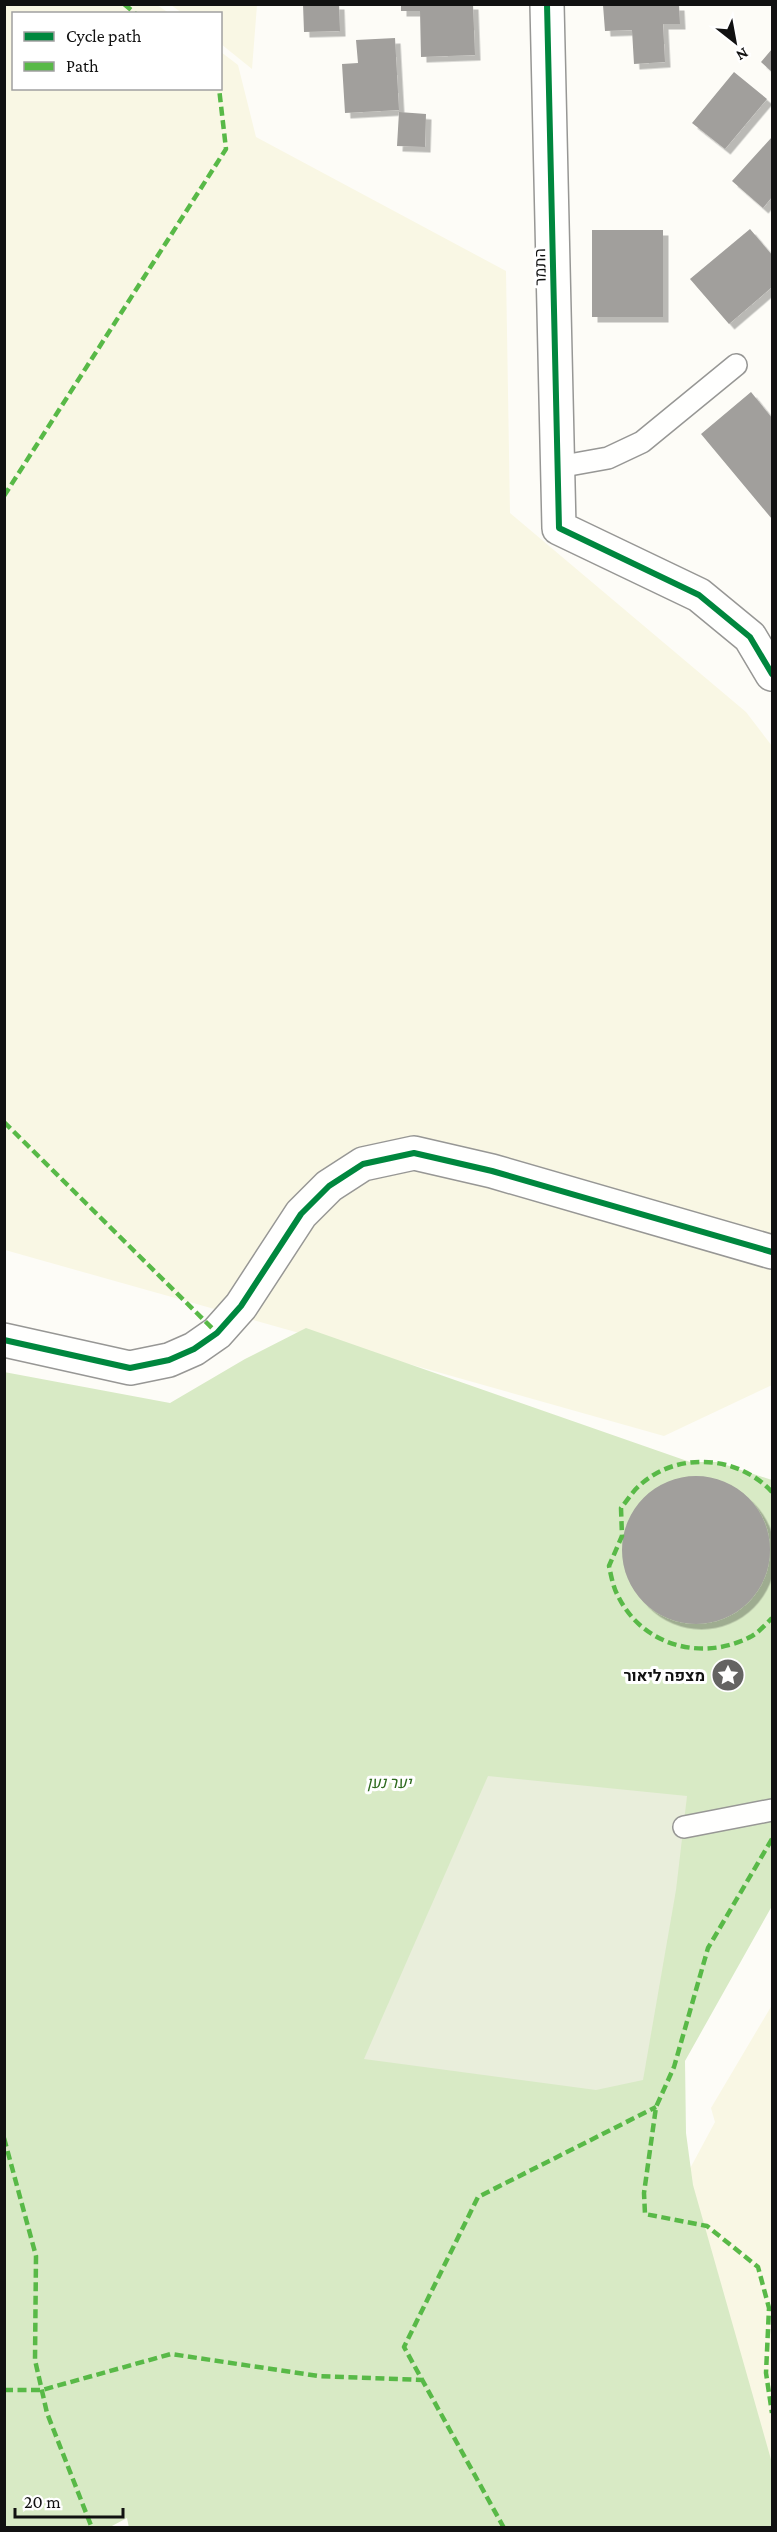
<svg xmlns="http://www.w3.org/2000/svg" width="777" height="2532" viewBox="0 0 777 2532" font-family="'Crimson Pro',Heebo,serif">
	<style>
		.farmland { fill: #f9f7e4 }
		.forest { fill: #d8eac5 }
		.cemetery { fill: #e9eedb }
		.building { fill: #a19f9c; filter: url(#shadow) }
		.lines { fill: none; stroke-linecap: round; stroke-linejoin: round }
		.service-casing { stroke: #979795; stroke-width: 24 }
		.minor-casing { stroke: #979795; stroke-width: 36 }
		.service { stroke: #fffffe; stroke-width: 21 }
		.minor { stroke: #fffffe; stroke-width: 33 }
		.quiet { stroke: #58b947; stroke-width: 4.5; stroke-dasharray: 9 4.5; stroke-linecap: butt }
		.cycleway-casing { stroke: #fff; stroke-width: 10 }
		.cycleway { stroke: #00873e; stroke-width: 6 }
		.labels { text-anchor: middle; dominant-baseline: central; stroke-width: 6; stroke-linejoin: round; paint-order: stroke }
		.street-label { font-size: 16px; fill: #111; stroke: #fff }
		.poi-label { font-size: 16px; font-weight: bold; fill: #111; stroke: #fff; text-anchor: end }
		.park-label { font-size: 16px; font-style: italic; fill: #2f6b1f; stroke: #fff }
	</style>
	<defs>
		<filter id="shadow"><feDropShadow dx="5.5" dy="5.5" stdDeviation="0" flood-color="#0004"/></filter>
	</defs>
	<rect width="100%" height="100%" fill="#fdfcf7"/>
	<path class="farmland" d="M4 5H157L169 13 14 14V88H220L221 52 238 65 256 137 506 271 510 513 746 712 772 746V1385L664 1436 5 1250Z
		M171 5H257L252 69 221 44 220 14 182 13Z
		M772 2005V2502L679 2189 715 2122 711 2108Z"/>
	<path class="forest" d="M306 1328 690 1462H717L772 1480V1906L685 2061 686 2133 693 2185 772 2463V2527L129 2528 127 2518 110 2527H5L4 1372 170 1403 245 1359Z"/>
	<path class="cemetery" d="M488 1776 687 1796 676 1890 643 2080 596 2090 364 2059Z"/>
	<path class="building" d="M303 4H339L340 31 304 32Z
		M401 4H473L475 55 421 57 420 11H401Z
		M603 5H679L680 24H663L665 62 634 64 632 30 605 31Z
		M395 38 399 110 345 113 342 64 358 63 356 40Z
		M772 49V72L761 62Z
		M734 72 767 99 725 149 692 123Z
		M399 112 426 114 425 147 397 146Z
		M772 137V197L763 208 732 181Z
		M750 229 772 255V287L729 324 690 279Z
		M592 230H663V317H592Z
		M751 392 772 418V519L701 434Z
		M622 1550a74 74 0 1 1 148 0a74 74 0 1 1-148 0Z"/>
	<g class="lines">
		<defs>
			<path id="service" d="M558 467 608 458 642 442 736 365
				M684 1827 772 1810"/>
			<path id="minor" d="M547 4 559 528 699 595 750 637 772 674
				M4 1340 130 1368 169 1360 194 1349 217 1333 241 1306 301 1214 329 1186 363 1164 414 1153 492 1171 772 1252"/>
		</defs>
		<use href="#service" class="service-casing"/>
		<use href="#minor" class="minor-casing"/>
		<use href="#service" class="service"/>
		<use href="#minor" class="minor"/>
		<path class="quiet" d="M124 4 136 14
			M4 496 226 149 219 88
			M4 1122 217 1333
			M772 1492C738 1455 676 1451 639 1486 632 1492 627 1501 621 1508L622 1536 609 1566C611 1575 613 1587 618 1596 643 1647 704 1662 752 1636 759 1632 766 1624 772 1618
			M772 1839 708 1948 674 2067 656 2107 644 2193 645 2214 707 2226 758 2267 769 2308 766 2373 772 2413
			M4 2138 36 2256 35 2360 47 2413 92 2528
			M4 2390H42L171 2354 318 2376 423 2380
			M504 2528 404 2347 478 2197 656 2107"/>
		<defs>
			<path id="cycleway" d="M547 4 559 528 699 595 750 637 772 674
				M4 1340 130 1368 169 1360 194 1349 217 1333 241 1306 301 1214 329 1186 363 1164 414 1153 492 1171 772 1252"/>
		</defs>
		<use href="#cycleway" class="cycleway-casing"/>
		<use href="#cycleway" class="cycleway"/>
	</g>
	<defs>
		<symbol id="sight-disc" viewBox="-11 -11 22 22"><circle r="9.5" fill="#646362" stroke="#fff"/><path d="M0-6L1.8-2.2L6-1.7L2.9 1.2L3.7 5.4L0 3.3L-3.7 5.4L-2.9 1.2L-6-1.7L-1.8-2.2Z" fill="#fff"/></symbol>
	</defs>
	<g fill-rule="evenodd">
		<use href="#sight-disc" x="709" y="1656" width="38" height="38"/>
	</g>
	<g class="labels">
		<g class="street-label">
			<text transform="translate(540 267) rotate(-91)">התמר</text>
		</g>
		<g class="poi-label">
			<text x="705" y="1675">מצפה ליאור</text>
		</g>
		<g class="park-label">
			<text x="389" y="1782">יער נען</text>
		</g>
	</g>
	<rect width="777" height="2532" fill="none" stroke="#111111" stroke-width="12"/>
	<rect x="12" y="12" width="210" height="78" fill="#ffffff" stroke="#a0a0a0" stroke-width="1.5"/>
	<rect x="24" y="32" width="30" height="9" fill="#00873e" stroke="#a0a0a0" stroke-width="1.5"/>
	<text x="66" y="42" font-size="18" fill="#111111">Cycle path</text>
	<rect x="24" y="62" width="30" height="9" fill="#58b947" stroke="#a0a0a0" stroke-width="1.5"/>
	<text x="66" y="72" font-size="18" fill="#111111">Path</text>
	<g transform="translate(735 42) rotate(149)" stroke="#ffffff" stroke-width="4.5" paint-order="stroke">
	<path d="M0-4.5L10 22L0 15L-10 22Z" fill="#111111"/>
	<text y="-9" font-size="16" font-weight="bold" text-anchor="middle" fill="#111111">N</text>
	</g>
	<path d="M15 2508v9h108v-9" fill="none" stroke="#111111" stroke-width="3"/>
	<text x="24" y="2508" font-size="18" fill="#111111" stroke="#ffffff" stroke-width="4.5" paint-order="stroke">20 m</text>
</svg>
